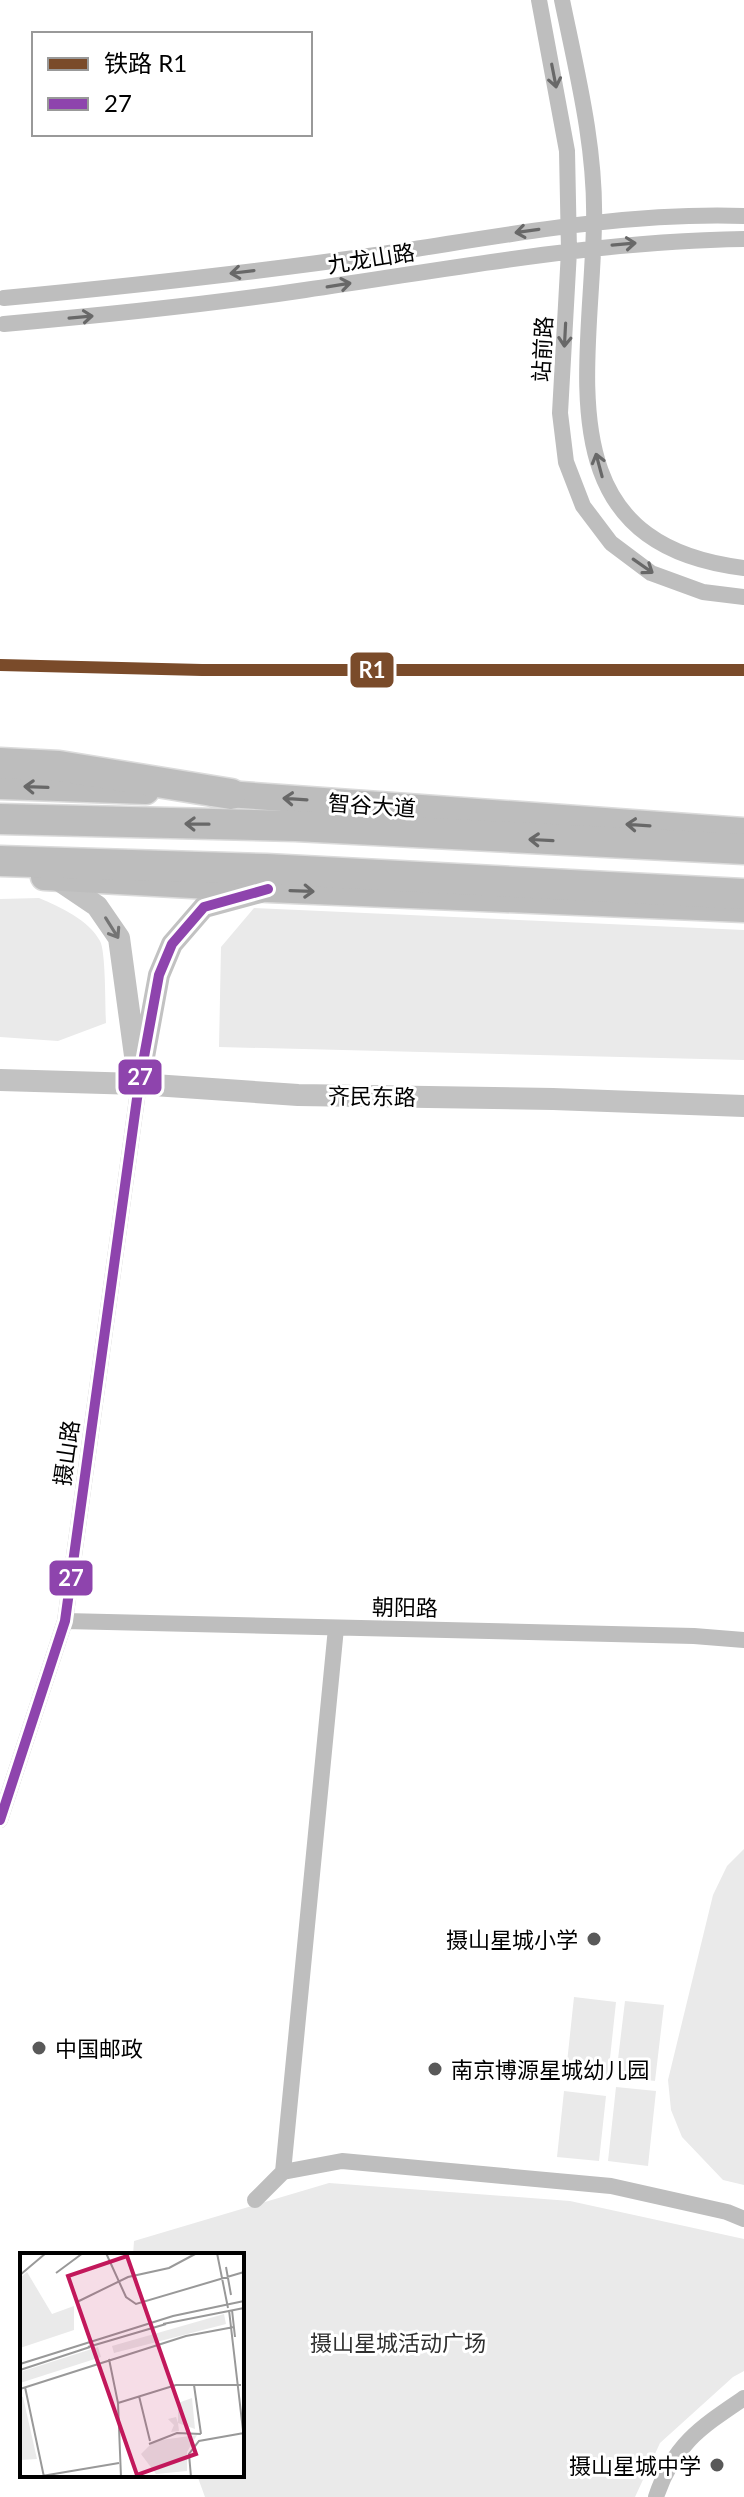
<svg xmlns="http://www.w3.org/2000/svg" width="744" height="2497" viewBox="0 0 744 2497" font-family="Lato,'Noto Sans SC',sans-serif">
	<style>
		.green { fill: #eaeaea }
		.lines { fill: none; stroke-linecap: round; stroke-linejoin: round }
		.primary-casing { stroke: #dbdbdb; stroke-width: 29 }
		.highway-casing { stroke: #dbdbdb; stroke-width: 33 }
		.street { stroke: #bebebe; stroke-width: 16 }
		.secondary { stroke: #c2c2c2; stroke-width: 22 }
		.primary { stroke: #bdbdbd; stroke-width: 26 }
		.highway { stroke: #bdbdbd; stroke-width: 30 }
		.bus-1-casing { stroke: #fff; stroke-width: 16 }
		.bus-1 { stroke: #8e44ad; stroke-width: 10 }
		.rail-1-casing { stroke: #fff; stroke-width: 18 }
		.rail-1 { stroke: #7a4b2a; stroke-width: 12 }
		.oneway { stroke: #686868 }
		.oneway2 { stroke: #747474 }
		.poi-dot { fill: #595959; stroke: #fff; stroke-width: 3 }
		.labels { text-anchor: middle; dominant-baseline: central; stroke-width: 6; stroke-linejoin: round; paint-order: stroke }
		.street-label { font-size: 22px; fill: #000; stroke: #fff }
		.poi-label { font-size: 22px; fill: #000; stroke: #fff; text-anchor: end }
		.park-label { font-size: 22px; fill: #303030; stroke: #fff }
		.inset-road { fill: none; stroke: #999; stroke-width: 2 }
		.view { fill: #c2185b; fill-opacity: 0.15; stroke: #c2185b; stroke-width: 4 }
		.inset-edge { fill: none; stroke: #000; stroke-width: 4 }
		.line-badge { stroke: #fff; stroke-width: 3 }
		.badge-label { font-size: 22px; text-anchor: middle; font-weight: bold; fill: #fff }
	</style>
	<rect width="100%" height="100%" fill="#fff"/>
	<path class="green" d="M39 898C60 907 89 920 100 941 106 952 105 1007 106 1023L58 1041 0 1037V899Z
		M254 908 744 930V1060L219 1047 221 947Z
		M744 1849V2185L723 2180 682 2137 671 2110 668 2080 713 1895 727 1866Z
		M574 1997 616 2002 608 2077 566 2072Z
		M625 2001 664 2005 655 2081 616 2076Z
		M616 2087 656 2091 648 2166 608 2161Z
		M564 2091 606 2096 599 2161 557 2157Z
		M329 2183 570 2201 744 2239V2371L733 2377 660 2443 635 2497H205L197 2475H242V2255H133L134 2241Z"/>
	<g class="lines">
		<defs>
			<path id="primary" d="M0 786 146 791
				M213 793 744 831
				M44 877 268 889 744 909"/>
			<path id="highway" d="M0 763 59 766 231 794
				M0 819 296 826 744 849
				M0 861 266 869 744 894"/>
		</defs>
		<use href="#primary" class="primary-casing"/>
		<use href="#highway" class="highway-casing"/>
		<path class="street" d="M539 0 567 151 569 251 560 413 566 462 583 506 611 543 651 573 703 592 744 597
			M562 0C577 73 596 148 594 223 592 367 542 544 744 568
			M4 298C131 286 257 272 383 254 503 236 622 212 744 216
			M4 324C105 315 205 305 305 290 452 269 595 241 744 239
			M65 1621 694 1636 744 1640
			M0 1820 65 1621 139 1084
			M283 2172 336 1628
			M255 2200 283 2172 342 2161 611 2186 727 2212 744 2219
			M656 2497C673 2445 701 2427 744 2398"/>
		<path class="secondary" d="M54 877 97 906 119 938 136 1063
			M0 1080 139 1084 298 1095 553 1099 744 1106
			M139 1084 159 975 172 944 204 907 260 892"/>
		<use href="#primary" class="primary"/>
		<use href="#highway" class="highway"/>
		<defs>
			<path id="bus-1" d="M0 1820 65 1621 139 1084 159 975 172 944 204 907 268 889"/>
		</defs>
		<use href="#bus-1" class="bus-1-casing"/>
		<use href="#bus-1" class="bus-1"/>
		<defs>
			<path id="rail-1" d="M0 665 202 670H744"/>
		</defs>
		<use href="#rail-1" class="rail-1-casing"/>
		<use href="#rail-1" class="rail-1"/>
	</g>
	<defs><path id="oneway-shaft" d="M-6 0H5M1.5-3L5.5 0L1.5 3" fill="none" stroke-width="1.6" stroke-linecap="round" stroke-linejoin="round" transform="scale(2)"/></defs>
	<g class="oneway">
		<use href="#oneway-shaft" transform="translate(554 76) rotate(79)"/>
		<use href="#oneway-shaft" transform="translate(527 231) rotate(172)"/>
		<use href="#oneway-shaft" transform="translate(624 244) rotate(-5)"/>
		<use href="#oneway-shaft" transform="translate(242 272) rotate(173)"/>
		<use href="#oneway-shaft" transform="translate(339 285) rotate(-9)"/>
		<use href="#oneway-shaft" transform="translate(81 317) rotate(-5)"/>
		<use href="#oneway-shaft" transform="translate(565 335) rotate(93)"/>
		<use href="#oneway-shaft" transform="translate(599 465) rotate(-105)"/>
		<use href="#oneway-shaft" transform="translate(643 566) rotate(35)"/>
		<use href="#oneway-shaft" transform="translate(36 787) rotate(-178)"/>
		<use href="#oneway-shaft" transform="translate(295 799) rotate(-176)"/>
		<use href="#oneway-shaft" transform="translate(197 824) rotate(-179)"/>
		<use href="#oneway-shaft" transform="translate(638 825) rotate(-176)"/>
		<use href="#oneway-shaft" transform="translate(541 840) rotate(-177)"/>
		<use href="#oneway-shaft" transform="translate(302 891) rotate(2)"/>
	</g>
	<use class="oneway2" href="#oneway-shaft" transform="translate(112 928) rotate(58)"/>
	<g class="poi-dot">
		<circle cx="594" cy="1939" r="8"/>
		<circle cx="39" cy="2048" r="8"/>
		<circle cx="435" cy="2069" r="8"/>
		<circle cx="717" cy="2465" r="8"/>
	</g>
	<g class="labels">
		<g class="street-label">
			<text transform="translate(371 258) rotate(-9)">九龙山路</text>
			<text transform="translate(542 349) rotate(-87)">站前路</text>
			<text transform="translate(372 805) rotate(4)">智谷大道</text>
			<text transform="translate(372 1096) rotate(1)">齐民东路</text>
			<text transform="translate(66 1453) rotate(-82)">摄山路</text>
			<text transform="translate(405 1607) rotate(1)">朝阳路</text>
		</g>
		<g class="poi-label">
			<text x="578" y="1939">摄山星城小学</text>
			<text x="55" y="2048" text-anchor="start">中国邮政</text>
			<text x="451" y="2069" text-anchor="start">南京博源星城幼儿园</text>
			<text x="701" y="2465">摄山星城中学</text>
		</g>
		<g class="park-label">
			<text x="398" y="2342">摄山星城活动广场</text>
		</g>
	</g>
	<g transform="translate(20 2253)">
		<rect width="224" height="224" fill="#fff"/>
		<path d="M7 19 32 61 54 53V77L0 95V25ZM204 61 206 71 94 100 92 93ZM78 94 81 104 0 130V119ZM0 143 3 144 17 206 0 207ZM172 145 175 176 158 170 159 178 151 179 154 172 148 166 156 164 158 170V150ZM177 182 167 199V218L136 221 121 201 134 188Z" fill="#eaeaea"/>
		<path class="inset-road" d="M86 0 106 44 116 51 224 19M197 0 208 55M206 14 211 42M36 20 63 0M0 22 26 0M57 49 108 24 149 15 177 0M209 57 224 186M212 57 215 84M143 71 224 55M68 94 146 71M89 106 98 150 101 224M0 111 153 63 224 48M0 117 70 94M174 132 181 181M5 134 24 224M0 136 166 83 214 74M119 143 130 188M98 150 156 132H221M129 191 157 180 181 181M16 224 99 210M171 224 169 201 179 188 224 180"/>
		<path class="view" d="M107 3 176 201 117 222 48 23Z"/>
		<rect width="224" height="224" class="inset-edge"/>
	</g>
	<g class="line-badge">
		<rect x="349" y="651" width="46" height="38" rx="8" fill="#7a4b2a"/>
		<rect x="117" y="1058" width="46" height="38" rx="8" fill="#8e44ad"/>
		<rect x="48" y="1559" width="46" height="38" rx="8" fill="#8e44ad"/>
	</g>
	<g class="badge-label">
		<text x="372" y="678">R1</text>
		<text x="140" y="1085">27</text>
		<text x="71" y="1586">27</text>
	</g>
	<rect x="32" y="32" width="280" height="104" fill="#ffffff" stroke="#999999" stroke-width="2"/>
	<rect x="48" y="58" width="40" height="12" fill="#7a4b2a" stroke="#999999" stroke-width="2"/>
	<text x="104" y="72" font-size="24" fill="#000000">铁路 R1</text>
	<rect x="48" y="98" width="40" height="12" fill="#8e44ad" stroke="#999999" stroke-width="2"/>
	<text x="104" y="112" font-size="24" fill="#000000">27</text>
</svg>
